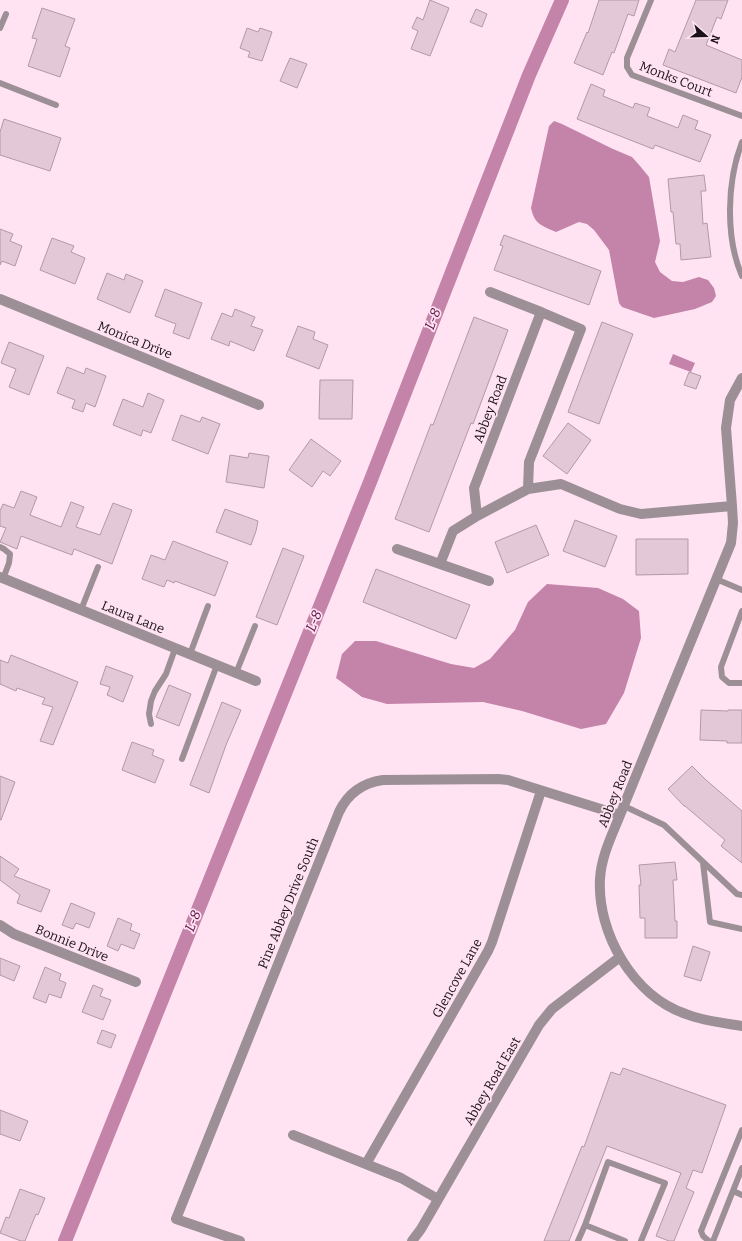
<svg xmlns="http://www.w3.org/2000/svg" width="742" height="1241" viewBox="0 0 742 1241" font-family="Bitter,serif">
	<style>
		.water { fill: #c483a9 }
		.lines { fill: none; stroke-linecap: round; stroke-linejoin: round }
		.canal { stroke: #c483a9; stroke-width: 14 }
		.building { fill: #e3c8d7; stroke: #b399a7 }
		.service { stroke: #9c9096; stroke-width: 6 }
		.minor { stroke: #9c9096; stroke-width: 10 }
		.labels { text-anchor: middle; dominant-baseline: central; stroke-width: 3.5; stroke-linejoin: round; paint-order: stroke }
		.street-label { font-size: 13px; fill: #1b1217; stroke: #ffe3f2 }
		.water-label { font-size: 14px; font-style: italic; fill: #590a41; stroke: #ffe3f2 }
	</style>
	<rect width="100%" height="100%" fill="#ffe3f2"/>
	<path class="water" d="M554 121 562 124 613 149 632 157 640 166 649 177 660 241 655 262 660 272 672 281 683 282 699 277 708 280 714 288 716 296 712 302 695 309 654 318 622 307 619 303 609 250 594 230 587 224 579 222 556 232C541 225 535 225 531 208L549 126Z
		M673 354 695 363 691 372 669 364Z
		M547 584 598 588 623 599 639 611 641 638 624 693 606 724 581 729 522 711 483 702 387 704 362 697 336 678 342 654 355 641H376L451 664 474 668 490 659 515 630 528 602Z"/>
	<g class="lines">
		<path class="canal" d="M65 1241 370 482 529 75 562 0"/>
	</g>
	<path class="building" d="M430 0 449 8 430 56 411 49 418 31 412 28 417 17 423 20Z
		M599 0H639L634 16 628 14 614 53 612 52 603 75 574 63 587 32 588 33Z
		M696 0H728L721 19 717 17 706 45 742 60V77L736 93 663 65 669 49 675 52Z
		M42 8 75 19 65 46 70 48 60 77 28 66 37 39 32 38Z
		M476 9 487 14 482 27 470 22Z
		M247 28 258 32 260 28 272 32 262 61 248 57 250 52 240 48Z
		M290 58 307 64 297 88 280 81Z
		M591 84 605 90 603 96 633 108 635 103 650 108 647 116 678 128 683 115 698 121 695 129 711 135 700 162 655 145 653 149 577 119Z
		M4 119 61 138 50 171 0 155V132Z
		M704 175 706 191H701L703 224 707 223 711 257 681 260 680 244H676L673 212H671L668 179Z
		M0 229 13 234 10 241 22 246 15 266 2 261 0 265Z
		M504 235 601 271 589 305 494 270 503 246 500 245Z
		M52 238 74 246 71 252 85 258 75 284 40 270Z
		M107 273 124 280 126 274 143 281 130 313 97 299Z
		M165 289 202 303 189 339 173 333 176 324 155 316Z
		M235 309 255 317 251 326 263 330 254 351 230 341 229 346 211 339 222 313 232 317Z
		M474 317 508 330 473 424 471 423 429 532 395 519 431 424 433 425Z
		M602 322 633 334 599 424 568 412Z
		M298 326 315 332 313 339 328 345 319 369 286 356Z
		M9 342 44 356 29 395 9 387 16 369 1 363Z
		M67 367 84 374 86 368 106 376 95 407 86 403 83 412 72 408 75 400 57 393Z
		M689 372 701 376 696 389 684 385Z
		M320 380H353L352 419H319Z
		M148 393 164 400 151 433 143 430 141 436 113 425 123 399 143 407Z
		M181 415 200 422 202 417 220 424 208 454 172 440Z
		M568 423 591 440 567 474 543 456Z
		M311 439 341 461 330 476 323 471 312 487 289 470Z
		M249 453 269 456 264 488 226 482 230 455 248 458Z
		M21 491 37 497 30 515 61 527 71 502 84 507 76 527 100 535 113 503 132 510 112 564 74 549 72 555 21 536 17 549 0 542 6 528 0 526V511L3 504 14 508Z
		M225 509 258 521 256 531 251 545 216 532Z
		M575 520 617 536 605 567 563 551Z
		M536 525 549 555 507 573 495 542Z
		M636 539H688V574L636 575Z
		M173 541 228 562 215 596 175 581 174 583 167 580 164 587 142 579 151 555 165 560Z
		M283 548 304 556 277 625 256 617Z
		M376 569 470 605 456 639 363 602Z
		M11 655 78 682 53 745 40 741 53 707 42 704 45 698 17 688 16 691 0 684V660L8 663Z
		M106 666 133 676 123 702 107 695 110 687 100 684Z
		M169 685 191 694 179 726 156 717Z
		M222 702 241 710 226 745 209 793 190 785Z
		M701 710 728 711V710H742V743H727V741L700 740Z
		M132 742 154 750 152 755 164 760 155 783 122 770Z
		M692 766 706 780 742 811V863L721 846 725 840 685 806H684L668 789Z
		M0 776 15 782 1 820H0Z
		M0 856 19 869 14 876 50 890 41 912 17 903 20 895 0 880Z
		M675 862 677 880H673L675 921H677V938H645V918H640L639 885H641L639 865Z
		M71 903 95 913 89 928 76 923 73 929 62 925Z
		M118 918 132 924 130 930 140 934 134 949 121 944 118 951 107 946Z
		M693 946 710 952 701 981 684 976Z
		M0 958 20 966 14 981 0 975Z
		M45 967 61 974 59 980 66 983 61 998 49 994 46 1003 33 998Z
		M93 985 103 989 100 996 111 1000 103 1020 82 1012Z
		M102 1030 116 1035 111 1048 97 1043Z
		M623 1068 726 1105 702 1173 693 1170 686 1188 694 1192 674 1241H669L656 1236 681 1173 607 1146 569 1241H544L582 1146 584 1147 611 1072 620 1075Z
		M0 1110 28 1121 20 1141 0 1134Z
		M20 1189 45 1198 38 1215 36 1214 25 1241H21L0 1233 6 1217 9 1218Z"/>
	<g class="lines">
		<path class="service" d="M651 0 627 58V67L632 75 742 116
			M0 28 6 14
			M0 83 56 105
			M742 142C727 181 725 237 742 276
			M0 547 4 549 10 554 9 563 3 579
			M716 579 742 590
			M81 610 98 567
			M742 611 721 667 722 677 729 683H742
			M190 654 208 606
			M236 673 255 626
			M151 724 149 714 151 701 155 691 166 674 175 649
			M182 759 217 665
			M624 806 664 825 737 894 742 895
			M703 863 710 922 742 929
			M733 1191 742 1195
			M585 1225 608 1162 665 1183 641 1241
			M578 1241 585 1225 625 1241
			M709 1241 703 1236 701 1231 742 1130
			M713 1241 742 1168"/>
		<path class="minor" d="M490 292 541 312
			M0 299 259 405
			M742 378 730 400 726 428 732 506 733 523 731 543 620 815C612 835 601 857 600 879 597 933 633 996 686 1014 703 1021 723 1023 742 1026
			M528 489 529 462 581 329 541 312 474 488 477 516 528 489 561 484 620 509 641 514 732 506
			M397 549 440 564 453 531 477 516
			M440 564 489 581
			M0 577 256 681
			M0 925 14 934 136 982
			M293 1135 401 1178 438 1199
			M366 1164 488 951 492 942 541 791
			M240 1241 176 1219 339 812C348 793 362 783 383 780L498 779 508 780 620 815
			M412 1241 421 1229 539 1025 552 1009 620 957"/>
	</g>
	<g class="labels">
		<g class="street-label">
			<text transform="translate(676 79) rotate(21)">Monks Court</text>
			<text transform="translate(135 340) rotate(22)">Monica Drive</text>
			<text transform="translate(490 409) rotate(-69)">Abbey Road</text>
			<text transform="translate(133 617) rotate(22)">Laura Lane</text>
			<text transform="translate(615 794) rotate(-68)">Abbey Road</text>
			<text transform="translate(288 903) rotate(-68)">Pine Abbey Drive South</text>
			<text transform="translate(72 943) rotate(22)">Bonnie Drive</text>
			<text transform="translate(457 978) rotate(-61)">Glencove Lane</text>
			<text transform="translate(492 1081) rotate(-60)">Abbey Road East</text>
		</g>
		<g class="water-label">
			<text transform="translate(433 319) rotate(-69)">L-8</text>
			<text transform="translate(314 621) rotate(-68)">L-8</text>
			<text transform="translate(193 921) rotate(-68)">L-8</text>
		</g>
	</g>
	<g transform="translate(706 36) rotate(110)" stroke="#ffe3f2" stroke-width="3" paint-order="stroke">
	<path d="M0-3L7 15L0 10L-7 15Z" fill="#1b1217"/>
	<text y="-6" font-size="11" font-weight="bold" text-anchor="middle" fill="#1b1217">N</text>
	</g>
</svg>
